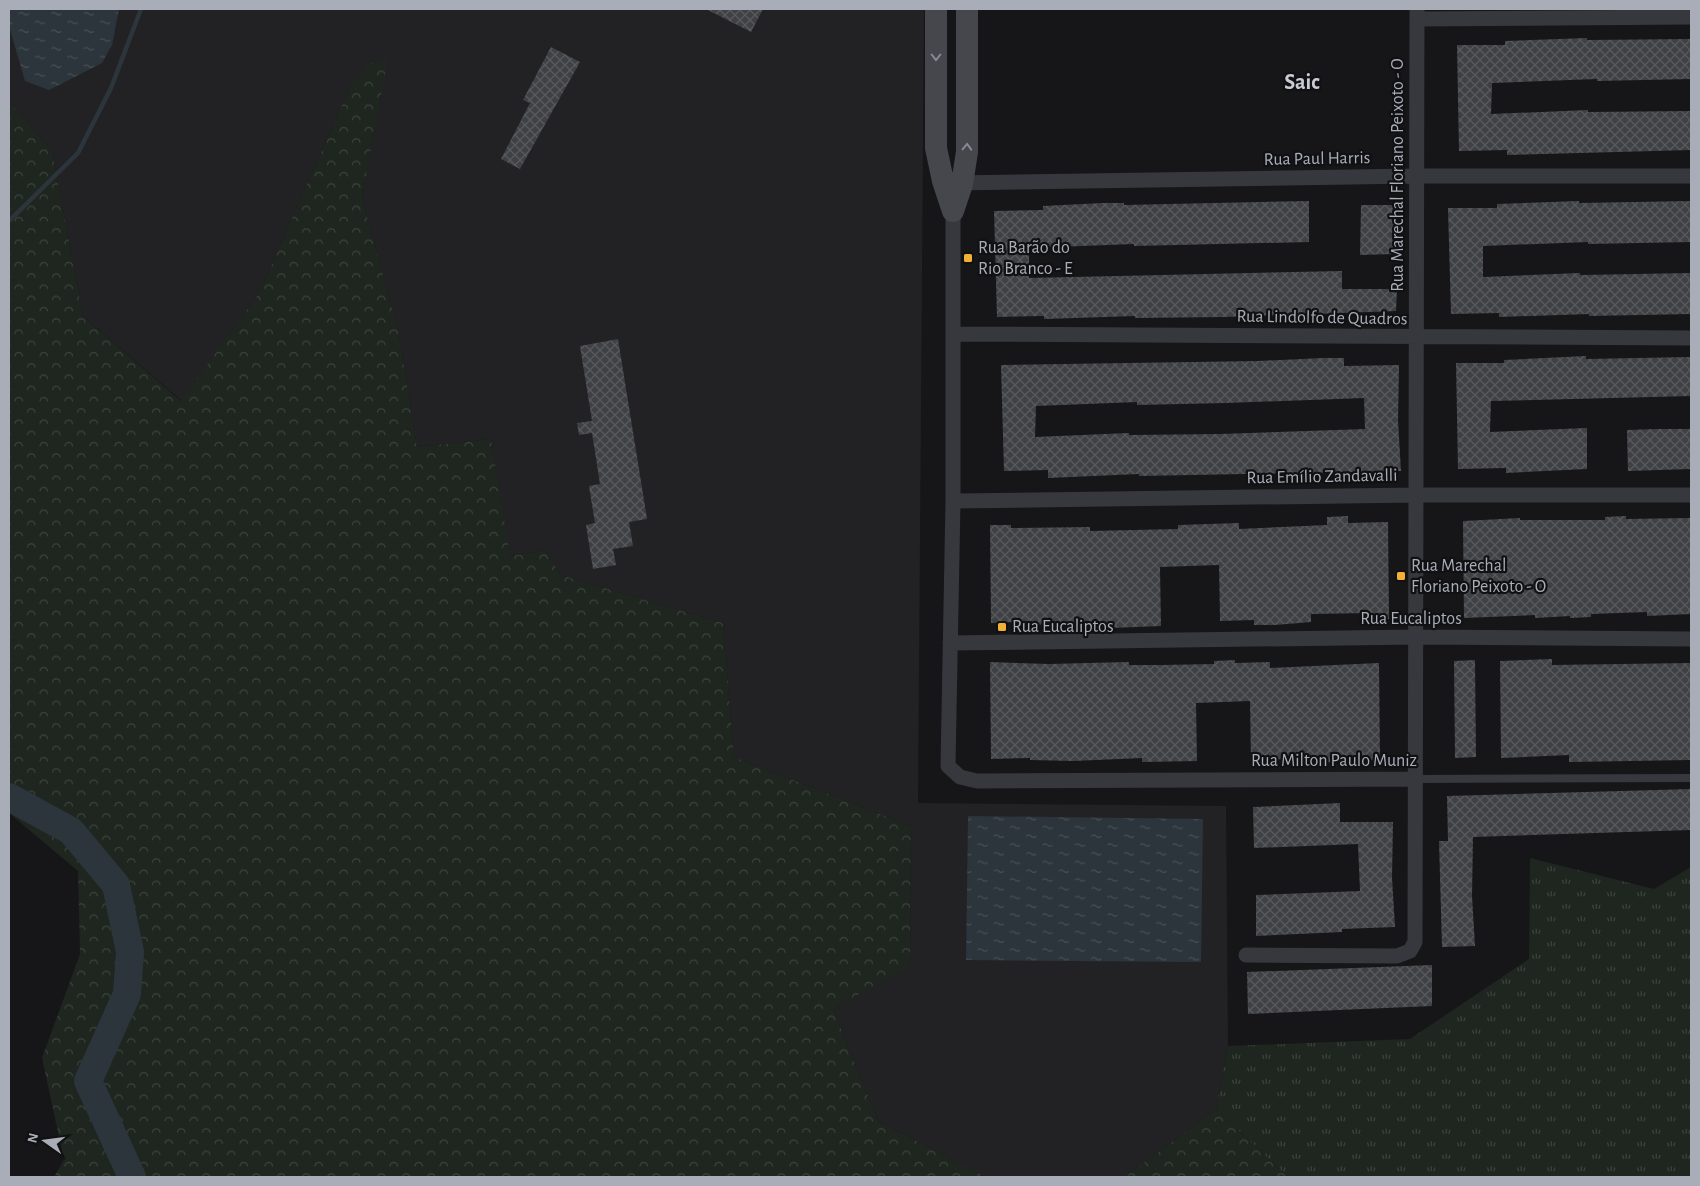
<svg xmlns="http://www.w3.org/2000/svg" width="1700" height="1186" viewBox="0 0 1700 1186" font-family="'Alegreya Sans',sans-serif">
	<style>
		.built { fill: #222225 }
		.grass { fill: url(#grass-tufts) }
		.forest { fill: url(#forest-crowns) }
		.water { fill: url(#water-ripples) }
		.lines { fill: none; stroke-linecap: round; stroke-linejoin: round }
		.stream { stroke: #2c353c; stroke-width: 4.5 }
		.river { stroke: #2c353c; stroke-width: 28 }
		.building { fill: url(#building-cross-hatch); fill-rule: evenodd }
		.lane { stroke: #37383d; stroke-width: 8 }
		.street { stroke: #37383d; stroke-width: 15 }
		.secondary { stroke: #45474d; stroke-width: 22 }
		.oneway { stroke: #858993 }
		.poi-dot { fill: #f2b134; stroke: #111113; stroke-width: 2 }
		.labels { text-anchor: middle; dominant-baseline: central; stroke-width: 4.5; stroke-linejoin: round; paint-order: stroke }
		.street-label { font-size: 18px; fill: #a8adb8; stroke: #111113 }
		.poi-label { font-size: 18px; fill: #a8adb8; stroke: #111113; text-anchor: start }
		.district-label { font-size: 22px; font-weight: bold; fill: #c9ccd4; stroke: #111113 }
	</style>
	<defs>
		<pattern id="grass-tufts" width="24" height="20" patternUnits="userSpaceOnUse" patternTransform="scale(1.25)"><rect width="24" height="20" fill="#1e261f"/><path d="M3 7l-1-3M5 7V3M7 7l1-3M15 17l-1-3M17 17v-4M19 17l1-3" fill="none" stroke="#3c433d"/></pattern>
		<pattern id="forest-crowns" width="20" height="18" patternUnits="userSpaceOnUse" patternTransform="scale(1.25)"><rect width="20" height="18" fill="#1e261f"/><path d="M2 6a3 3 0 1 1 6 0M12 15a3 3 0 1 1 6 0" fill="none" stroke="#3c433d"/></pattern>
		<pattern id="water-ripples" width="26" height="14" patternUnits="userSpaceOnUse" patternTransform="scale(1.25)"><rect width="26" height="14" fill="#2c353c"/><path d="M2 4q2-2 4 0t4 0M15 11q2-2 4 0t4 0" fill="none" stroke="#485056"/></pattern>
		<pattern id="building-cross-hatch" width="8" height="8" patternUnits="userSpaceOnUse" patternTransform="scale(1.25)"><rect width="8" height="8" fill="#404145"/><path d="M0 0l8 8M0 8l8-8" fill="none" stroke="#595a5e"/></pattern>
	</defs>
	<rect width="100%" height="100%" fill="#161618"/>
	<path class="built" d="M9 9H924L918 803 1226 806 1228 1046 1216 1109 1125 1177H986L878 1121 833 1009 910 964 911 826 734 757 723 623 561 575 545 551 509 556 491 439 417 447 398 329 362 198 387 58 349 89 259 293 182 401 83 316 52 151 9 101Z"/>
	<path class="grass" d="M1530 858 1654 889 1691 867V1177H1288L1216 1109 1228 1046 1410 1039 1529 959Z"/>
	<path class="forest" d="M388 57 362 198 398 329 417 447 491 439 510 556 545 551 561 575 723 623 734 757 911 826 910 965 833 1009 878 1121 986 1177H54L64 1160 42 1058 80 954 78 871 9 813V101L52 151 83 316 181 401 259 293 349 89 368 65Z
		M1216 1109 1288 1177H1125Z"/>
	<path class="water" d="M9 9H119L112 45 102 63 49 90 25 81 9 26Z
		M968 816 1203 819 1201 962 966 960Z"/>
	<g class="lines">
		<path class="stream" d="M9 221 78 153 111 88 141 9"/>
		<path class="river" d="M9 797 71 831 116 885 130 952 127 994 88 1081 132 1177"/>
	</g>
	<path class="building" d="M706 9H763L751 32Z
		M1587 38V40L1691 39V79L1597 81V79L1492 83 1491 114 1588 110V112L1691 111V150L1507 155V150L1459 151 1457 45H1505V41Z
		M551 47 580 62 520 169 501 159 530 103 523 100Z
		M1309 201V242L1134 246V244L1029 248V278L1342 271V289H1397L1396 311 1224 317 1135 318V316L1044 319V316L997 317 994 211 1043 210V206L1103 203H1124V205Z
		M1579 201V203L1691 201V242L1588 244V242L1483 246V277L1580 273V275L1691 273V314L1589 316V314L1499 317V313L1451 314 1448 208H1497V204Z
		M1361 205H1395L1394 254 1360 255Z
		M618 339 647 519 629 522 633 546 613 549 616 565 593 569 586 525 595 523 589 486 600 484 592 433 579 435 577 423 592 421 580 346Z
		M1586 356V359L1691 357V396L1491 401 1490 432 1587 428V469L1506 473V468L1458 469 1456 363H1504V360Z
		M1323 358H1344V366L1399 365 1398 421 1401 471 1139 476V474L1048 478V470L1004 471 1001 365 1258 361ZM1364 398 1365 429 1220 434 1129 435V433L1035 437 1036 406 1137 402V405L1226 403Z
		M1656 429H1691V469L1628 471 1627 430Z
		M1348 516V523L1388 522 1389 619 1368 620V613L1311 614V622L1275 625H1254V620L1220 621 1219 565 1160 567 1161 626 1110 628V624L1071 625V623L1032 625V621L991 623 990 525H1011V528L1090 527V531L1178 529V525L1239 523V529L1327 525V517Z
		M1626 516V519L1691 518V614L1647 616V612L1591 614V617L1570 618V616L1535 618V615L1464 618 1463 521 1520 518V520H1605V517Z
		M1552 659V665L1691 663V760L1569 762V755L1501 758 1500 661Z
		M1235 660V663L1270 662V668L1379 663 1380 760 1289 764V759L1251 760 1250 701 1196 703 1197 761 1142 762V758L1073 761 1030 760V758L991 759 990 662 1049 664 1129 662V665H1162L1214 664V661Z
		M1475 660 1476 757 1455 758 1454 661Z
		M1691 789V830L1473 837 1472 896 1475 946 1442 947 1439 841H1448L1447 796Z
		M1340 803V822H1393L1392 878 1395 927 1342 929V932L1256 936V895L1360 891 1358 844 1254 848 1253 807Z
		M1432 965V1006L1248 1014 1247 972Z"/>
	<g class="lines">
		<path class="lane" d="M1415 779 1691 778"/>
		<path class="street" d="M1417 19 1691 17
			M954 183 1416 176H1691
			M953 211V501L948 766 960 777 977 781 1415 779
			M953 334 1691 338
			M953 501 1416 495H1691
			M950 643 1416 637 1691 639
			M1246 955 1397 956 1410 951 1415 942 1417 9"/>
		<path class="secondary" d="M936 9V148L943 181 953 211
			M953 211 962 184 967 152V9"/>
	</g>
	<defs><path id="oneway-chevron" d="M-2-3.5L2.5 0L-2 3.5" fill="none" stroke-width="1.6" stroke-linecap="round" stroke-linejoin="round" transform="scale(1.25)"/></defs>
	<g class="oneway">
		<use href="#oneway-chevron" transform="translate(936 57) rotate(90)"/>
		<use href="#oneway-chevron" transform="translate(967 147) rotate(-88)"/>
	</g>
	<g class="poi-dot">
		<rect x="963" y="253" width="10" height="10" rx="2.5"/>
		<rect x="1396" y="571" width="10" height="10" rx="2.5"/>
		<rect x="997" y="622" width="10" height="10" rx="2.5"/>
	</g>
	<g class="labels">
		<g class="street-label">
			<text transform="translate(1317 159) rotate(-1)">Rua Paul Harris</text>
			<text transform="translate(1398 175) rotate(-90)">Rua Marechal Floriano Peixoto - O</text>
			<text transform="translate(1322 318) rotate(1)">Rua Lindolfo de Quadros</text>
			<text transform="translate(1322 477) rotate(-1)">Rua Emílio Zandavalli</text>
			<text x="1411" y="619">Rua Eucaliptos</text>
			<text x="1334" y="761">Rua Milton Paulo Muniz</text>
		</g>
		<g class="poi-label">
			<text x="978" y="248">Rua Barão do<tspan x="978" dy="21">Rio Branco - E</tspan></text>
			<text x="1411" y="566">Rua Marechal<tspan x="1411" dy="21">Floriano Peixoto - O</tspan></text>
			<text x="1012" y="627">Rua Eucaliptos</text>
		</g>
		<g class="district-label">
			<text x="1302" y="82">Saic</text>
		</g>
	</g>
	<rect width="1700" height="1186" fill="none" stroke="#a8adb8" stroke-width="20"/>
	<g transform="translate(45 1141) rotate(284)" stroke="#111113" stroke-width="4" paint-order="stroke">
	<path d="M0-4L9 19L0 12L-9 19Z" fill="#a8adb8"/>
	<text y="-8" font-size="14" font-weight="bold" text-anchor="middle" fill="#a8adb8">N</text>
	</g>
</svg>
